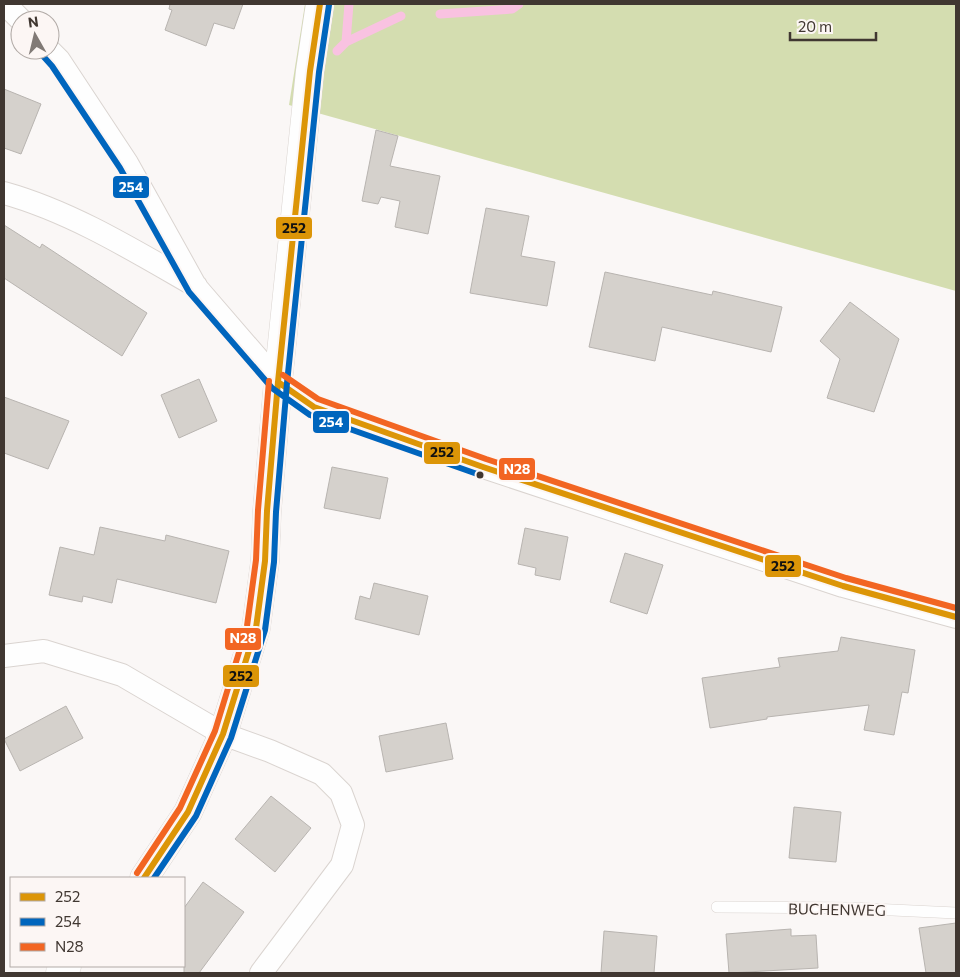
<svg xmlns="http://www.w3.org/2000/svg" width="960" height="977" viewBox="0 0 960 977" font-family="Commissioner,sans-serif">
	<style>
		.forest { fill: #d4ddb0 }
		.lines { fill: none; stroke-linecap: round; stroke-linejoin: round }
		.stream { stroke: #f9c2e1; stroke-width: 9 }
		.building { fill: #d5d1cc; stroke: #b8b4b0 }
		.lane-casing { stroke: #dad4d0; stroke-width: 12 }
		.street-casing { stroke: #dad4d0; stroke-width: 24 }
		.secondary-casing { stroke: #dad4d0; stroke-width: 29 }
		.lane { stroke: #fefefe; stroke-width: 11 }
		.street { stroke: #fefefe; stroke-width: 22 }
		.secondary { stroke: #fefefe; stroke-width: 28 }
		.bus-1-casing { stroke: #fcf6f4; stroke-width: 10 }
		.bus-2-casing { stroke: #fcf6f4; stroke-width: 10 }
		.bus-3-casing { stroke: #fcf6f4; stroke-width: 10 }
		.bus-1 { stroke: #dc9507; stroke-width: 6 }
		.bus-2 { stroke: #0065bd; stroke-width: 6 }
		.bus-3 { stroke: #f26522; stroke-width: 6 }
		.bus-dot { fill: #403731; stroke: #fcf6f4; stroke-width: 2 }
		.labels { text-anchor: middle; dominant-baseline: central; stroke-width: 4; stroke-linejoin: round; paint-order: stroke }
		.street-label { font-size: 15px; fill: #403731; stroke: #fcf6f4 }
		.line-badge { stroke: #fcf6f4; stroke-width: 2 }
		.badge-label { font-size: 14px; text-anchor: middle; font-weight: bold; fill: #fff }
		.pale-badge-label { font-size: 14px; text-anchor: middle; font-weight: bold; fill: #111 }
	</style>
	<rect width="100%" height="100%" fill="#faf7f6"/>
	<path class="forest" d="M305 4H956V291L289 105Z"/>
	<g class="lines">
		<path class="stream" d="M440 14 512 9 519 4
			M346 42 401 16
			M337 51 346 42 349 4"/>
	</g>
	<path class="building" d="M170 4H243L234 29 214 23 206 46 165 30 172 10 169 9Z
		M4 89 41 104 21 154 4 148Z
		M376 130 398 136 390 166 440 176 428 234 395 227 400 201 381 197 378 204 362 201Z
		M486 208 529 216 521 256 555 262 547 306 470 293Z
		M4 225 40 248 42 244 147 313 122 356 4 278Z
		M605 272 712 295 713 291 782 307 771 352 662 327 655 361 589 347Z
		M850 302 899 339 874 412 827 398 840 359 820 341Z
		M199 379 217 421 179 438 161 395Z
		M4 397 69 421 48 469 4 453Z
		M332 467 388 478 380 519 324 508Z
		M100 527 165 541 166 535 229 551 216 603 117 579 112 603 83 596 82 602 49 595 60 547 94 555Z
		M525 528 568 537 560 580 535 575 536 568 518 564Z
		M625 553 663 565 647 614 610 602Z
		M374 583 428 596 419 635 355 619 360 596 370 599Z
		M841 637 915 650 908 693 902 692 894 735 864 730 869 705 767 717V719L710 728 702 678 780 667 778 658 838 651Z
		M66 706 83 738 20 771 4 739Z
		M446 723 453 759 386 772 379 736Z
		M271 796 311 828 275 872 235 839Z
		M794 807 841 812 836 862 789 858Z
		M203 882 244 912 199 973H184V908Z
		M956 923V973H926L919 928Z
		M791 929V936L816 935 818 968 729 973 726 934Z
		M604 931 657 936 654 973H601Z"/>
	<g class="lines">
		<defs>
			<path id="lane" d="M717 907 850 908 956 913"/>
			<path id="street" d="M5 4 21 20
				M49 50 59 60 127 163 196 287 278 382 314 407 483 467 843 586 956 617
				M4 193C72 212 135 251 196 286
				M4 656 44 651 122 675 223 734 270 751 322 774 341 793 353 825 342 865 261 973"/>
			<path id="secondary" d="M144 878 188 812 223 734 256 628 265 561 267 511 278 382 310 71 320 4
				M60 973 67 966"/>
		</defs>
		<use href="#lane" class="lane-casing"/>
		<use href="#street" class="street-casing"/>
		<use href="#secondary" class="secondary-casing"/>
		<use href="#lane" class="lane"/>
		<use href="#street" class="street"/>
		<use href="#secondary" class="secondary"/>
		<defs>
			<path id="bus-1" d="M278 382 314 407 483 467 843 586 956 617
				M144 878 188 812 223 734 256 628 265 561 267 511 278 382 310 71 320 4"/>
			<path id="bus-2" d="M43 56 52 66 120 168 189 292 272 388 310 415 480 475
				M154 878 196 816 231 738 265 630 274 562 276 512 287 383 319 72 329 5"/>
			<path id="bus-3" d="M283 375 318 399 486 459 846 578 956 608
				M137 873 180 808 215 731 247 626 256 560 258 510 269 381"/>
		</defs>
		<use href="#bus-1" class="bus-1-casing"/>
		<use href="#bus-2" class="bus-2-casing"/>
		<use href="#bus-3" class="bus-3-casing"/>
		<use href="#bus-1" class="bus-1"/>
		<use href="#bus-2" class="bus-2"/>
		<use href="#bus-3" class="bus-3"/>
	</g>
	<circle class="bus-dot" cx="480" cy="475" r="4.5"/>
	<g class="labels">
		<g class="street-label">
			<text transform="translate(837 909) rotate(1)">BUCHENWEG</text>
		</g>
	</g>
	<g class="line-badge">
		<rect x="112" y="175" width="38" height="24" rx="5" fill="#0065bd"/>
		<rect x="275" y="216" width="38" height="24" rx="5" fill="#dc9507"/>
		<rect x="312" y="410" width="38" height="24" rx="5" fill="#0065bd"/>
		<rect x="423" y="441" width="38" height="24" rx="5" fill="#dc9507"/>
		<rect x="498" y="457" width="38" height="24" rx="5" fill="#f26522"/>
		<rect x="764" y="554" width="38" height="24" rx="5" fill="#dc9507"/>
		<rect x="224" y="627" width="38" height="24" rx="5" fill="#f26522"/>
		<rect x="222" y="664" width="38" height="24" rx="5" fill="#dc9507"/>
	</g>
	<g class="badge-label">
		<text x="131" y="192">254</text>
		<text x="331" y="427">254</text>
		<text x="517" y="474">N28</text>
		<text x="243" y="643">N28</text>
	</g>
	<g class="pale-badge-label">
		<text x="294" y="233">252</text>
		<text x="442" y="457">252</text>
		<text x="783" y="571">252</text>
		<text x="241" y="681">252</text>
	</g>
	<rect width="960" height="977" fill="none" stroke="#403731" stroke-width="10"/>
	<rect x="10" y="877" width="175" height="90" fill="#fcf6f4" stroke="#b1aaa6"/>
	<rect x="20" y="893" width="25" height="8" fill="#dc9507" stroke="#b1aaa6"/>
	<text x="55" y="902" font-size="15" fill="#403731">252</text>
	<rect x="20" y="918" width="25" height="8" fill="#0065bd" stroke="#b1aaa6"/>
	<text x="55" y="927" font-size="15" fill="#403731">254</text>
	<rect x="20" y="943" width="25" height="8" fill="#f26522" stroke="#b1aaa6"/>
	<text x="55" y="952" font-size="15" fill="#403731">N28</text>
	<g transform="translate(35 35) rotate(352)"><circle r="24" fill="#fcf6f4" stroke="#b1aaa6"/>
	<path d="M0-4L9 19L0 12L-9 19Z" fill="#817a76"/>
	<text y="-8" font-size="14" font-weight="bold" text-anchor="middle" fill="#403731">N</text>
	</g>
	<path d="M790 32v8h86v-8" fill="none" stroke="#403731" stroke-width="2.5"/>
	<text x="798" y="32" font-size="15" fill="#403731" stroke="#fcf6f4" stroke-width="4" paint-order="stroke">20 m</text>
</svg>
